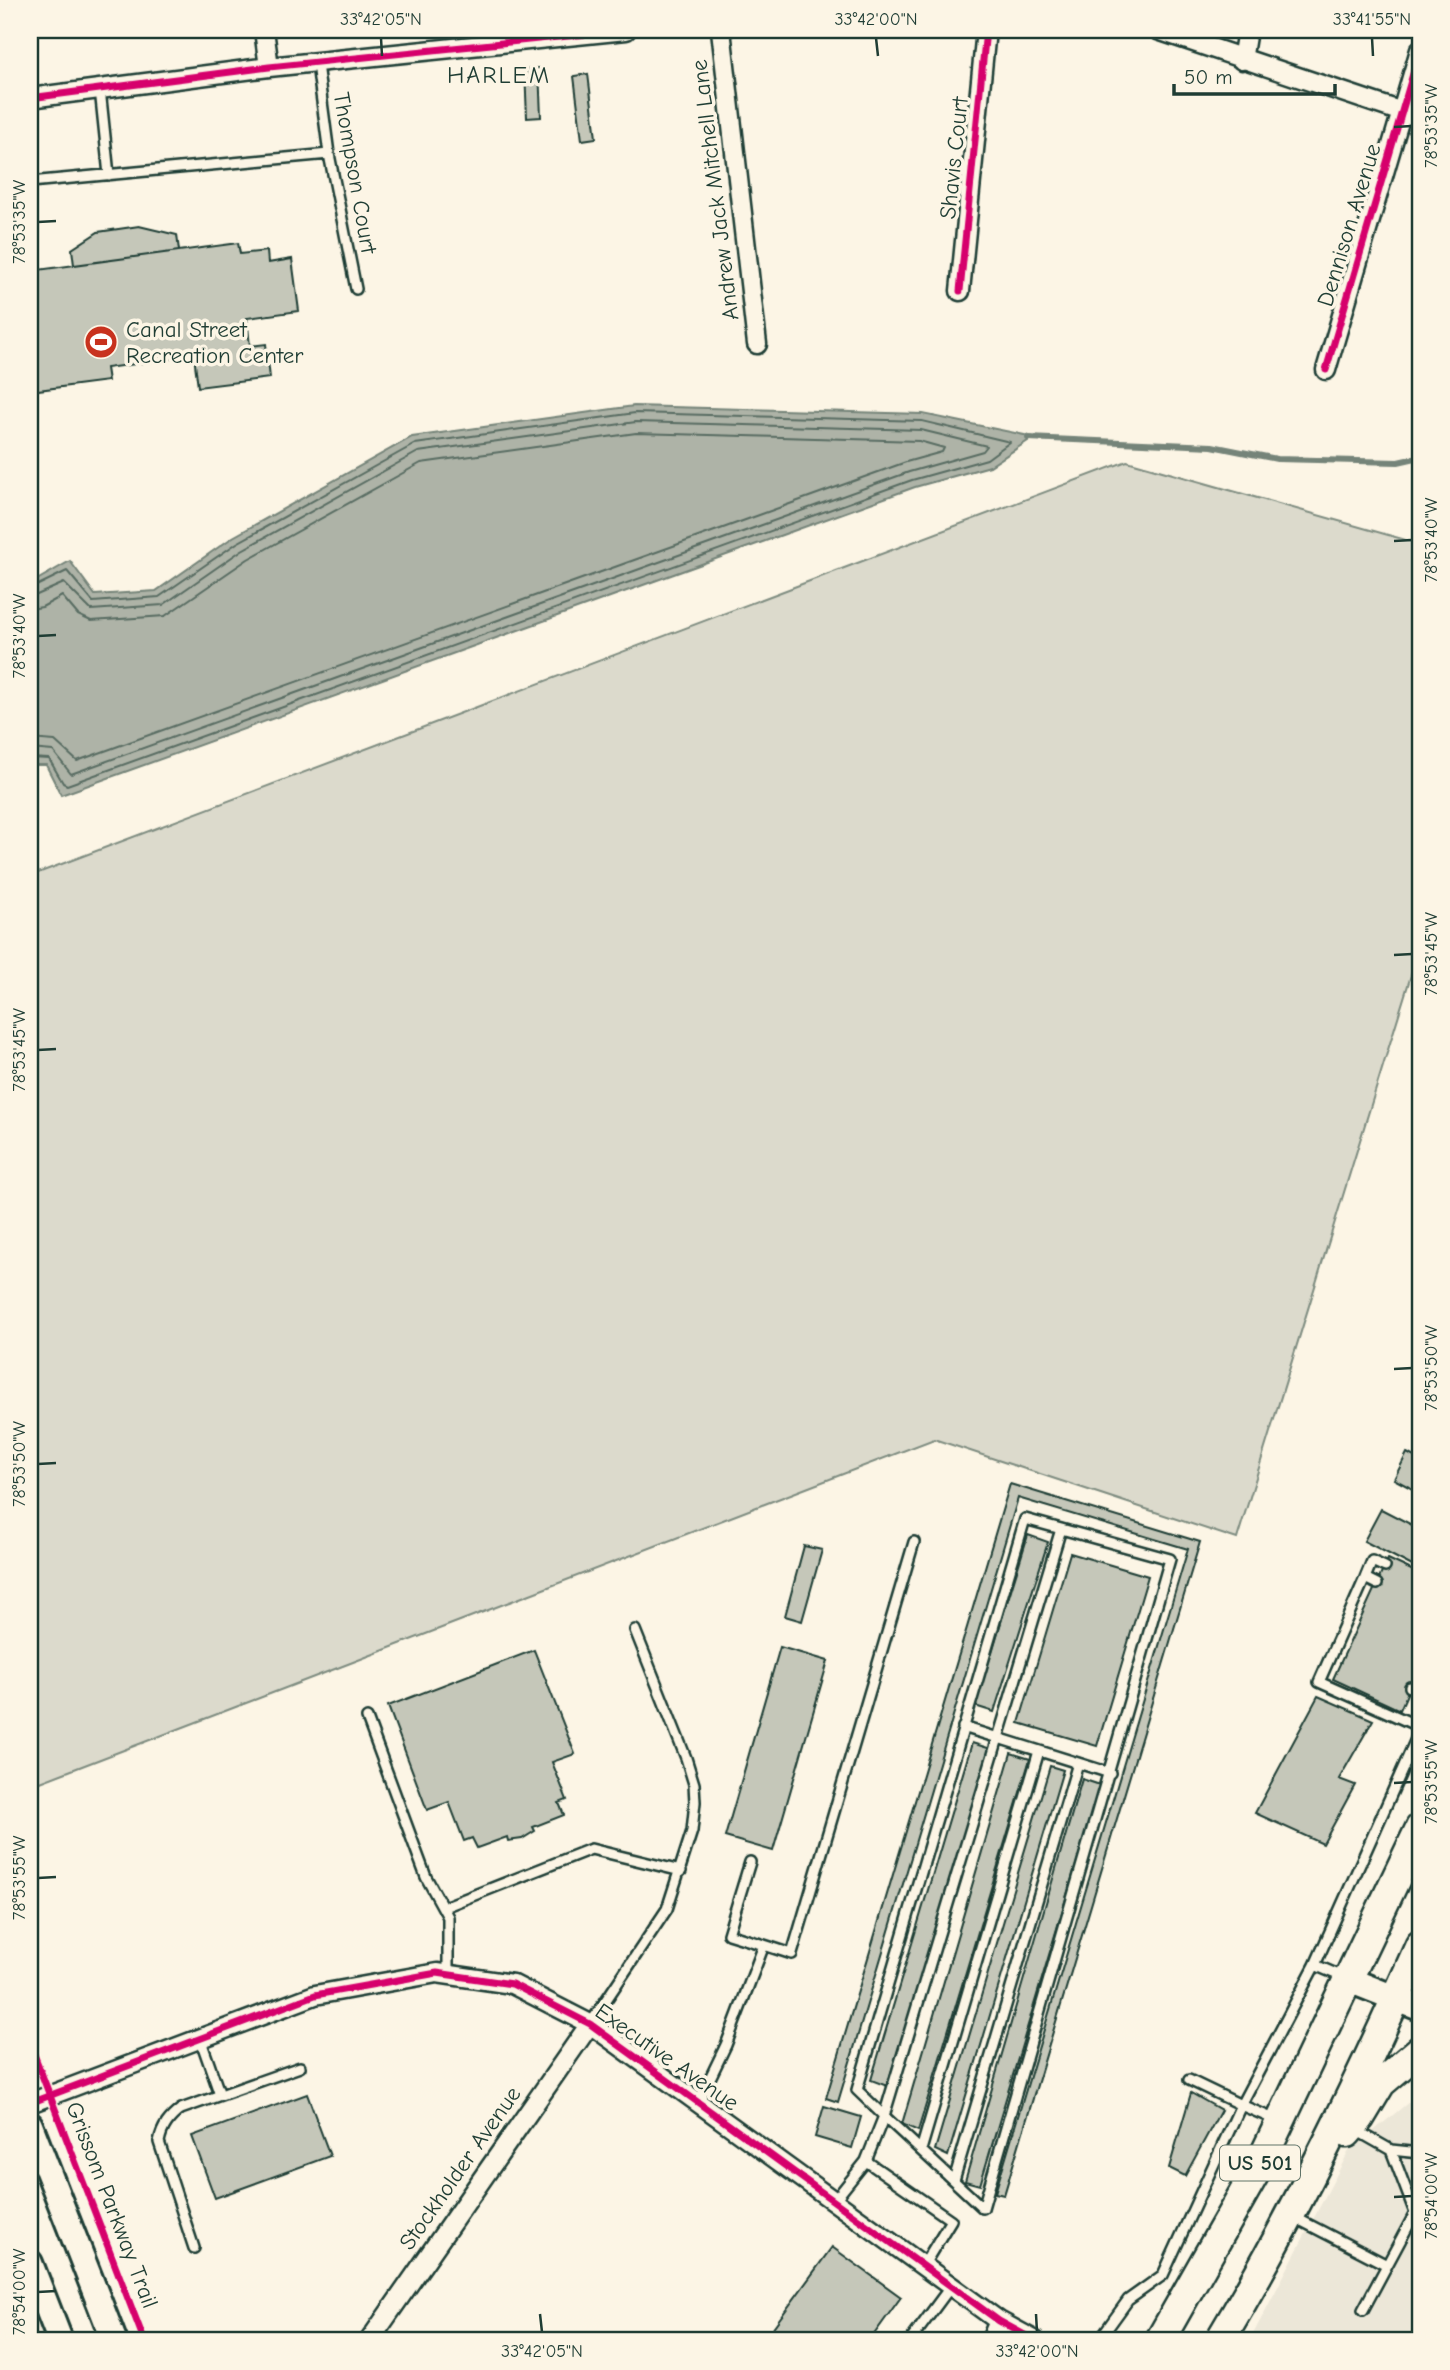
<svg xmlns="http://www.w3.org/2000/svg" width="1450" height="2370" viewBox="0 0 1450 2370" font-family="'Comic Neue',sans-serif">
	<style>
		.built { fill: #ece7d8 }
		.green { fill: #dcdacc; stroke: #7e8c80; stroke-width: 2 }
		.water { fill: #aeb3a7; stroke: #758479; stroke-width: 2 }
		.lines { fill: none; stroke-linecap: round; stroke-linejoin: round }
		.shore { stroke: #586c62; stroke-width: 2 }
		.stream { stroke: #758479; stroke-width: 6 }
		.building { fill: #c5c7b9; stroke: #1f3d34; stroke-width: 2 }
		.service-casing { stroke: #1f3d34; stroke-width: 14 }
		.minor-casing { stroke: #1f3d34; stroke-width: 23 }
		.secondary-casing { stroke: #1f3d34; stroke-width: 30 }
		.primary-casing { stroke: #1f3d34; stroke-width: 33 }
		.service { stroke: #fcf5e5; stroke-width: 9 }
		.minor { stroke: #fcf5e5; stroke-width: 18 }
		.secondary { stroke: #fcf5e5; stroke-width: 24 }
		.primary { stroke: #fcf5e5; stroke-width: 28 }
		.cycleway-casing { stroke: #fcf5e5; stroke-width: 11 }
		.cycleway { stroke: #d6006c; stroke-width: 7 }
		.ticks { fill: none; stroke: #1f3d34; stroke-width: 2.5 }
		.labels { text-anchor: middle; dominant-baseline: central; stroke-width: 7; stroke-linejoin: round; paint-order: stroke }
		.shield { fill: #fcf5e5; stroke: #617469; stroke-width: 2 }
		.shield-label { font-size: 21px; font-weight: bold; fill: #1f3d34 }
		.street-label { font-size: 23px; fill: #1f3d34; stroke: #fcf5e5 }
		.poi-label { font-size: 23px; fill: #1f3d34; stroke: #fcf5e5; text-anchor: start }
		.neighbourhood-label { font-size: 24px; letter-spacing: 2px; fill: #1f3d34; stroke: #fcf5e5 }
		.neatline { fill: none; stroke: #1f3d34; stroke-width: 2.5 }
		.ticks-label { font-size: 18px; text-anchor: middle; fill: #1f3d34 }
	</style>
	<rect width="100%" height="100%" fill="#fcf5e5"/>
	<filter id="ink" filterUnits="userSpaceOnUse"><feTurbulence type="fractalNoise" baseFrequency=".0143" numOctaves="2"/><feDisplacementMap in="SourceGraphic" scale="14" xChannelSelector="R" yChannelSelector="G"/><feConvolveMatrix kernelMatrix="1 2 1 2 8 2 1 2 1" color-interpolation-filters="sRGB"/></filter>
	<g filter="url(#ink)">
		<path class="built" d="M1420 2093V2340H1250L1349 2151Z
			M30 2263 60 2340H30Z"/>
		<path class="green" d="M1127 461 1420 544V946L1237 1539 934 1439 30 1786V876Z"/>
		<path class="water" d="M634 406 923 414 1034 437 990 466 915 487 61 795 46 765H30V584L70 561 95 595 156 591 233 537 412 437Z"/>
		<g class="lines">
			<path class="shore" d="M30 589 67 571 93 602 159 597 237 543 415 444 635 413 922 421 1010 442 987 459 912 480 67 785 63 783 49 759 30 758
				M30 598 64 583 91 610 163 605 242 550 418 452 636 422 921 430 987 446 983 451 909 472 71 774 53 751 30 749
				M30 609 42 607 62 596 78 615 91 621 165 616 248 559 421 463 636 433 919 441 944 448 942 452 906 462 77 761 55 741 30 739"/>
			<path class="stream" d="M1028 438 1212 446 1277 459 1398 462 1420 457"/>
		</g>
		<path class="building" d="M539 68 541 117 527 118 525 69Z
			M588 74 596 138 582 140 574 76Z
			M139 226 177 235 179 251 74 265 72 249 98 232Z
			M238 243 240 254 267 251 268 263 292 259 299 311 247 318 250 346 266 344 270 378 198 387 194 356 106 368 108 381 30 391V271Z
			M1407 1453 1420 1460V1493L1394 1479Z
			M1010 1484 1200 1542 1004 2195 995 2193 1188 1549 1018 1498 838 2102 826 2098Z
			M1381 1509 1420 1529V1570L1364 1541Z
			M1028 1535 1048 1542 994 1712 975 1706Z
			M804 1546 822 1550 802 1621 785 1616Z
			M1070 1553 1148 1576 1097 1746 1019 1723Z
			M1388 1559 1420 1574V1664L1400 1710 1333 1679Z
			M780 1647 828 1661 773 1851 725 1837Z
			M534 1650 575 1754 552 1762 567 1800 559 1803 564 1815 533 1827 535 1831 522 1839 508 1841 507 1837 477 1848 472 1838 464 1841 449 1802 427 1810 388 1706Z
			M1318 1696 1373 1720 1339 1779 1355 1785 1323 1844 1255 1813Z
			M972 1743 991 1749 887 2086 871 2080Z
			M1011 1753 1030 1759 918 2131 902 2124Z
			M1050 1766 1063 1770 948 2156 935 2150Z
			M1082 1779 1100 1785 980 2185 965 2181Z
			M1191 2093 1221 2110 1185 2176 1169 2168Z
			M307 2094 330 2156 215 2198 192 2136Z
			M824 2106 861 2117 852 2148 815 2137Z
			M832 2247 901 2297 870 2340H764Z"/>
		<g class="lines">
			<defs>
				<path id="service" d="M317 64 329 154 356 289
					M100 89 109 175
					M30 182 329 154
					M1365 1578 1372 1561 1385 1567
					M1377 1584 1365 1578 1319 1682 1420 1727
					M1410 1687 1420 1692
					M367 1718 426 1877 448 1917V1974
					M963 1727 1110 1773
					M750 1862 728 1934 764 1945
					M444 1907 591 1849 681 1871
					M1343 1977 1315 1965 1420 1730
					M590 2024 667 1909 692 1831 695 1802 694 1784 686 1758 635 1630
					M200 2038 220 2095
					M1189 2080 1241 2105 1315 1965
					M698 2103 726 2045 764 1945 792 1954 914 1542
					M1354 2129 1391 2150 1420 2153
					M921 2150 1039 1751
					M866 2161 884 2116 983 2208 1170 1559 1025 1519 857 2090 884 2116 1061 1529
					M954 2180 1078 1763
					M834 2201 866 2161 951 2220 923 2266
					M1292 2216 1387 2265
					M194 2248 159 2142C162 2127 169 2118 181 2109L300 2067
					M1363 2310 1415 2213 1391 2150
					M911 2340 951 2286
					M1099 2340 1128 2300 1163 2275 1241 2105 1276 2120"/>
				<path id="minor" d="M264 30 269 67
					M721 30 757 344
					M1158 30 1420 118
					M1242 60 1247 30
					M30 98 269 67 626 30
					M960 291 986 30
					M1326 370 1420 50
					M30 2103 315 1995 437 1973 512 1984 590 2024 999 2321 1034 2340
					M370 2340 590 2024
					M991 2340 999 2321"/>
				<path id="secondary" d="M1349 1980 1420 2008
					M30 2125 114 2340
					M30 2263 60 2340"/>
				<path id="primary" d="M1347 2133 1360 2118 1381 2083 1420 2050
					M1160 2340 1260 2164 1420 1828
					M1220 2340C1296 2213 1360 2080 1420 1945"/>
			</defs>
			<use href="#service" class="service-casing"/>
			<use href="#minor" class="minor-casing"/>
			<use href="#secondary" class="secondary-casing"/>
			<use href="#primary" class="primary-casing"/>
			<use href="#service" class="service"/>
			<use href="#minor" class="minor"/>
			<use href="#secondary" class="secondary"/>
			<use href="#primary" class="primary"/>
			<defs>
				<path id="cycleway" d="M30 98 269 67 626 30
					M960 291 986 30
					M1326 370 1420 50
					M30 2044 144 2340
					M30 2103 315 1995 437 1973 512 1984 590 2024 999 2321 1034 2340"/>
			</defs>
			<use href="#cycleway" class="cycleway-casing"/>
			<use href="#cycleway" class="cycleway"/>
		</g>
	</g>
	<path class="ticks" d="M381 38 382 56M876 38 878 56M1372 38 1373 56M1394 127 1412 126M38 222 56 221M1394 541 1412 540M38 636 56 635M1394 955 1412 954M38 1050 56 1049M1394 1369 1412 1368M38 1464 56 1463M1394 1783 1412 1782M38 1878 56 1877M1394 2197 1412 2196M38 2292 56 2291M540 2314 542 2332M1036 2314 1037 2332"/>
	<defs>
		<symbol id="stadium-disc" viewBox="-11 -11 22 22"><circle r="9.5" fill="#c8321e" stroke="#fcf5e5"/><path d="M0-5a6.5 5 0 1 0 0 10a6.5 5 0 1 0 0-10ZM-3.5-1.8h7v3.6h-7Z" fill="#fff"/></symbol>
	</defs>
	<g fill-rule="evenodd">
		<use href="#stadium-disc" x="82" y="323" width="38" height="38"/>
	</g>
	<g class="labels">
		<rect class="shield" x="1220" y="2145.5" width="80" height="35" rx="5"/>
		<g class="shield-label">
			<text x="1260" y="2163">US 501</text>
		</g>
		<g class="street-label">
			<text transform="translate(954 158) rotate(-84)">Shavis Court</text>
			<text transform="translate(355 173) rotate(80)">Thompson Court</text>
			<text transform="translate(715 190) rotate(-97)">Andrew Jack Mitchell Lane</text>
			<text transform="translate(1349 225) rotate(-73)">Dennison Avenue</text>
			<text transform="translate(667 2057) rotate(35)">Executive Avenue</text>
			<text transform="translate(460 2168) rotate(-55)">Stockholder Avenue</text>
			<text transform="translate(112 2205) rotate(69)">Grissom Parkway Trail</text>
		</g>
		<g class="poi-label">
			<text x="126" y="329">Canal Street<tspan x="126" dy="26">Recreation Center</tspan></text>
		</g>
		<g class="neighbourhood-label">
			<text x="499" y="75">HARLEM</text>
		</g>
	</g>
	<rect width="1450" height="2370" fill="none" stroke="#fcf5e5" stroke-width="77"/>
	<path d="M1174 84v10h161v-10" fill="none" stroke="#1f3d34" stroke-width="3.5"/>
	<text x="1184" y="84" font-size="21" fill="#1f3d34" stroke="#fcf5e5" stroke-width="5" paint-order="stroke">50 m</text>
	<rect x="38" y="38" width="1374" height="2294" class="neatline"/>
	<g class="ticks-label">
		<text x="381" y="25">33°42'05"N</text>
		<text x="876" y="25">33°42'00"N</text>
		<text x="1372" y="25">33°41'55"N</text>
		<text transform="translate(1431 126) rotate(-90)" y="6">78°53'35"W</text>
		<text transform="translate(19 222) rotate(-90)" y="6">78°53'35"W</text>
		<text transform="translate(1431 540) rotate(-90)" y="6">78°53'40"W</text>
		<text transform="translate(19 636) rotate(-90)" y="6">78°53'40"W</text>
		<text transform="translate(1431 954) rotate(-90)" y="6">78°53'45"W</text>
		<text transform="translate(19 1050) rotate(-90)" y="6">78°53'45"W</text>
		<text transform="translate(1431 1368) rotate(-90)" y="6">78°53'50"W</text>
		<text transform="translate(19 1464) rotate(-90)" y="6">78°53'50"W</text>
		<text transform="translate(1431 1782) rotate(-90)" y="6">78°53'55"W</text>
		<text transform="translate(19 1878) rotate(-90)" y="6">78°53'55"W</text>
		<text transform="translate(1431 2196) rotate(-90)" y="6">78°54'00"W</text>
		<text transform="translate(19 2292) rotate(-90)" y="6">78°54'00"W</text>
		<text x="542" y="2357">33°42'05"N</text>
		<text x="1037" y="2357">33°42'00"N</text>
	</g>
</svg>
